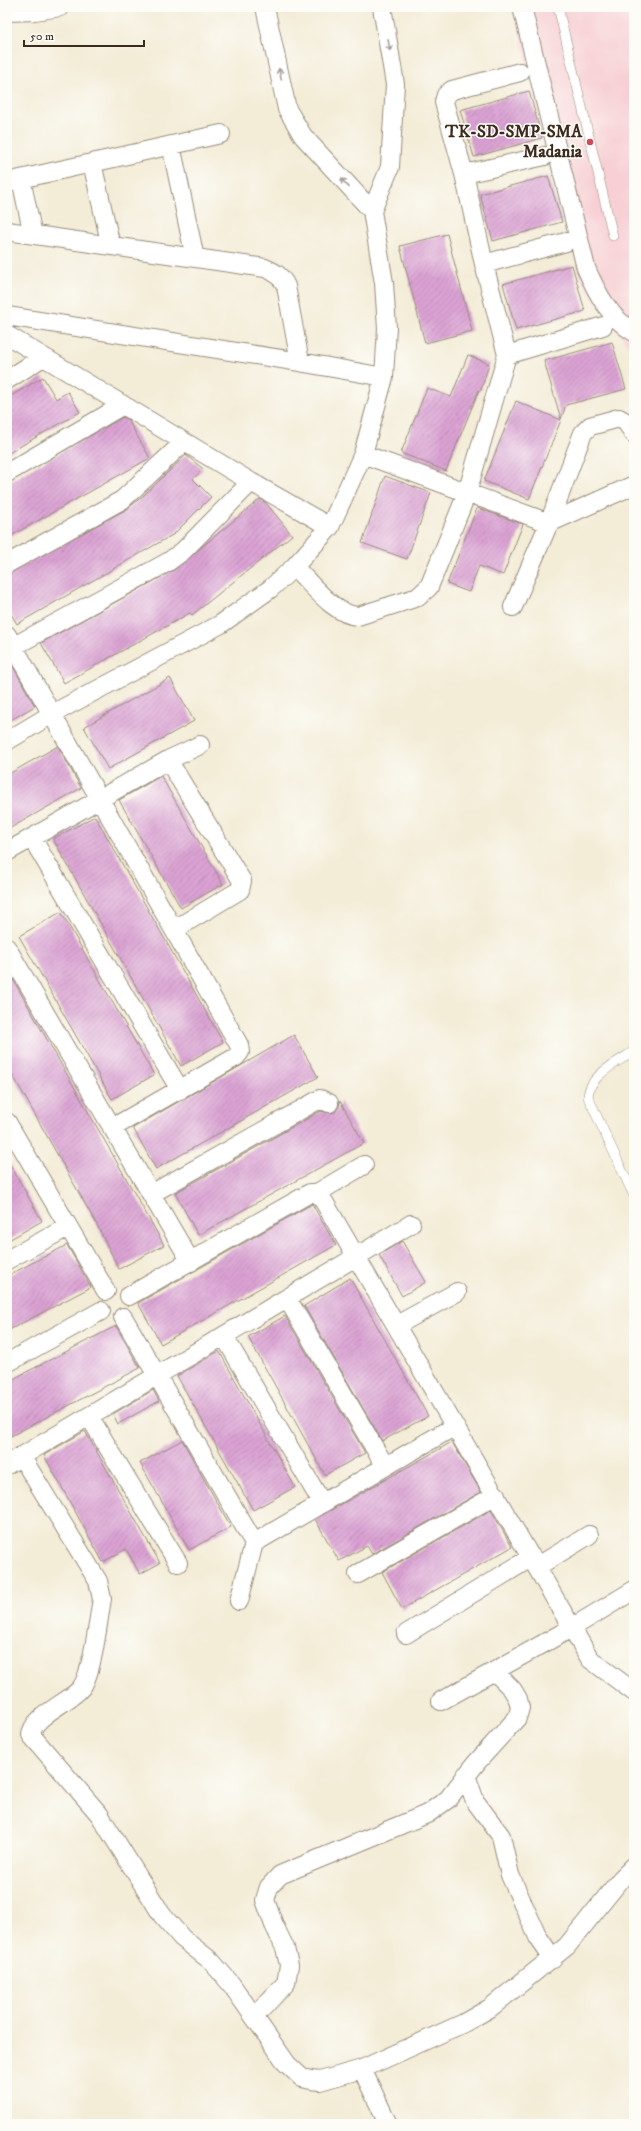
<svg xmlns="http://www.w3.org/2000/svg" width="641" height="2131" viewBox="0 0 641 2131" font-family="'IM FELL DW Pica',serif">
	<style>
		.built { fill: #f7cfd4 }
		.building { fill: url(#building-hatch) }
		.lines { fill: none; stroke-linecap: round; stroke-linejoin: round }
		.lane-casing { stroke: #978b7a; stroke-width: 10 }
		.street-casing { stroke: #978b7a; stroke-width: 20 }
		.lane { stroke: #fff; stroke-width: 9 }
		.street { stroke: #fff; stroke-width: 18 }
		.oneway { stroke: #a79f9a }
		.poi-dot { fill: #d1495b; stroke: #fdfcf7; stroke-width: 1.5 }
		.labels { text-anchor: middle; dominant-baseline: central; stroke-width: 3; stroke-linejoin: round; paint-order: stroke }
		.poi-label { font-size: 17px; font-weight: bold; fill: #3b2a1e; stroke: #fdfcf7; text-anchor: end }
	</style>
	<defs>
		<pattern id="building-hatch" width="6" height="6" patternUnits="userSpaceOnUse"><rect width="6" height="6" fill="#dba3d4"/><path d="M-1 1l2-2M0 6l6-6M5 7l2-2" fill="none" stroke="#b385ab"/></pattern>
	</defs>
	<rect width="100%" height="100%" fill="#fdfcf7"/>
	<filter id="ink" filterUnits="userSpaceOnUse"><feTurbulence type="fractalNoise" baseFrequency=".025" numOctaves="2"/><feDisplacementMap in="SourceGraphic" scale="8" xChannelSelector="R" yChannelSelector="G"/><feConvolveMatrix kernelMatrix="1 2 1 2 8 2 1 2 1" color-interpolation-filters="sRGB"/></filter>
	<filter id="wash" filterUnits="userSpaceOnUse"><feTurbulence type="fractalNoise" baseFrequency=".012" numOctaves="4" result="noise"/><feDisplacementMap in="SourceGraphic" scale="16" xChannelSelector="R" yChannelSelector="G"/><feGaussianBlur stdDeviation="0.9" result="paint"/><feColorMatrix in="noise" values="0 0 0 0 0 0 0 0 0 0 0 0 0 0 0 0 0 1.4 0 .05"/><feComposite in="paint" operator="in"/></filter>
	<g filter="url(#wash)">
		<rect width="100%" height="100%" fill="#f3ecd7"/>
		<path class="built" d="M513 7H634V354L580 277Z"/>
		<g id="blocks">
			<path class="building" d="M529 91 542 138 474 157 460 110Z
				M548 176 562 222 493 241 480 194Z
				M447 234 472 331 425 343 400 246Z
				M572 265 585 311 516 330 503 284Z
				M612 342 626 389 566 405 561 419 544 361Z
				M468 355 489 364 481 390H479L446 471 401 453 427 388 451 397Z
				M43 377 56 399 68 392 80 412 7 454V398Z
				M516 401 561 420 529 499 484 481Z
				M123 417 128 420 150 458 7 538V483Z
				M186 455 203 469 193 479 211 497 174 534 17 624 7 607V574L127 509 144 495Z
				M385 476 431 493 407 559 362 543Z
				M260 499 266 503 292 535 192 615 190 613 64 683 41 643 174 570Z
				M477 508 523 524 503 575 479 566 469 592 447 584Z
				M11 663 35 706 7 722V666Z
				M170 678 194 721 108 769 84 727Z
				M58 746 81 788 7 830V775Z
				M161 776 223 884 181 908 119 800Z
				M95 816 223 1042 181 1066 53 839Z
				M61 912 154 1075 112 1099 19 936Z
				M7 969 164 1245 119 1269 97 1225 7 1065Z
				M294 1035 318 1077 156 1169 133 1128Z
				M340 1101 364 1143 198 1235 175 1193 321 1111 330 1113 335 1112 339 1107Z
				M7 1159 42 1221 7 1241Z
				M312 1204 336 1245 161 1344 138 1303Z
				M402 1241 426 1282 402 1296 379 1255Z
				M67 1245 91 1287 7 1331V1276Z
				M350 1278 428 1416 382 1441 304 1306Z
				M285 1316 365 1453 325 1475 248 1337Z
				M116 1326 140 1368 7 1438V1382Z
				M219 1351 295 1487 253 1510 177 1376Z
				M153 1390 159 1401 118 1424 113 1414Z
				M85 1431 160 1563 140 1574 126 1549 103 1562 44 1455Z
				M182 1440 231 1527 189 1550 140 1463Z
				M452 1442 481 1492 372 1554 367 1546 339 1561 315 1519Z
				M491 1510 512 1547 402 1609 382 1572Z"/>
		</g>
	</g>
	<g filter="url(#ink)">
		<use href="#blocks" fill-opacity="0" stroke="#978b7a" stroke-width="1"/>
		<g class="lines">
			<defs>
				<path id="lane" d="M558 7 613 236
					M634 1051C618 1062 588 1076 588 1097L634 1196"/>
				<path id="street" d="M522 7 586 268C596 291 610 319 634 332
					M7 12 35 11 60 7
					M171 145 195 258
					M92 163 111 246
					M464 174 545 156
					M21 179 33 235
					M7 182 221 134
					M372 211 390 167 395 84 382 7
					M7 231 265 268C275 272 281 276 286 286L300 362
					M484 264 566 242
					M7 316 300 362 384 377
					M7 335 251 482 330 527
					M507 355 603 326
					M7 380 43 357
					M363 454 549 523 634 485
					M7 473 123 405
					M7 564 122 500 184 442
					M294 567C310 582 335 616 358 616L418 597 429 587 467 493 507 355 484 264 464 174 444 102 446 95 452 90 520 72
					M513 607 549 523 583 433 590 426 619 418 626 422 634 434
					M7 635 239 1045 240 1052 236 1057 112 1128
					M7 650 168 562 183 551 251 482
					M7 741 52 714 221 624 270 589 294 567 330 527 363 454 384 377 387 328 384 283 372 211 303 136 287 109 265 7
					M168 760 200 745
					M32 838 180 1090
					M7 852 168 760 242 881 240 890 175 929
					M7 948 191 1262
					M7 1122 106 1291
					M317 1193 364 1165
					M151 1194 320 1099 329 1103
					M7 1260 68 1227
					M129 1296 310 1193H317L323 1200 590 1659 634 1692
					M287 1298 385 1466
					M123 1317 254 1543 455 1426
					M397 1325 457 1292
					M224 1336 322 1503
					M7 1363 101 1311
					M89 1416 178 1563
					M21 1456 98 1581 102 1599C98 1620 93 1673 81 1688 70 1702 32 1716 31 1735L99 1814 162 1915 182 1938 211 1961 231 1984 287 2064 302 2078 311 2080 320 2081 362 2069 464 2023 490 2008 567 1946 621 1879 634 1866
					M7 1465 411 1224
					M538 1566 589 1535
					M358 1574 496 1495
					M239 1601 254 1543
					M406 1634 532 1557
					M441 1701 573 1627 634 1590
					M466 1775 475 1801 501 1836 510 1875 538 1937 553 1959
					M254 2017 286 1983 289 1965 285 1948 274 1925 265 1900 269 1887 280 1875 427 1814 448 1799 477 1762 517 1718 520 1708 518 1699 512 1689 494 1671
					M362 2069 388 2124"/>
			</defs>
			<use href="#lane" class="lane-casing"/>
			<use href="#street" class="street-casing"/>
			<use href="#lane" class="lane"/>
			<use href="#street" class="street"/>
		</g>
		<defs><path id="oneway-shaft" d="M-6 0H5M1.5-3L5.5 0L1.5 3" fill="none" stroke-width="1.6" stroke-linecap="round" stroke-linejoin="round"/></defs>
		<g class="oneway">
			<use href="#oneway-shaft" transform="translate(389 45) rotate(80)"/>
			<use href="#oneway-shaft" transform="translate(280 74) rotate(-102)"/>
			<use href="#oneway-shaft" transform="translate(345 183) rotate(-133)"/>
		</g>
	</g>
	<circle class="poi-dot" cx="590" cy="142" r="4"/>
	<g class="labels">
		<g class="poi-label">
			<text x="582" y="132">TK-SD-SMP-SMA<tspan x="582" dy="20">Madania</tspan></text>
		</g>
	</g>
	<rect width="641" height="2131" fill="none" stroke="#fdfcf7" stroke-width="24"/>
	<path d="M24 40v6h120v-6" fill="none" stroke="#3b2a1e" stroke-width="2"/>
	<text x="30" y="40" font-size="12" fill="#3b2a1e" stroke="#fdfcf7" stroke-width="3" paint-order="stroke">50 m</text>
</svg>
